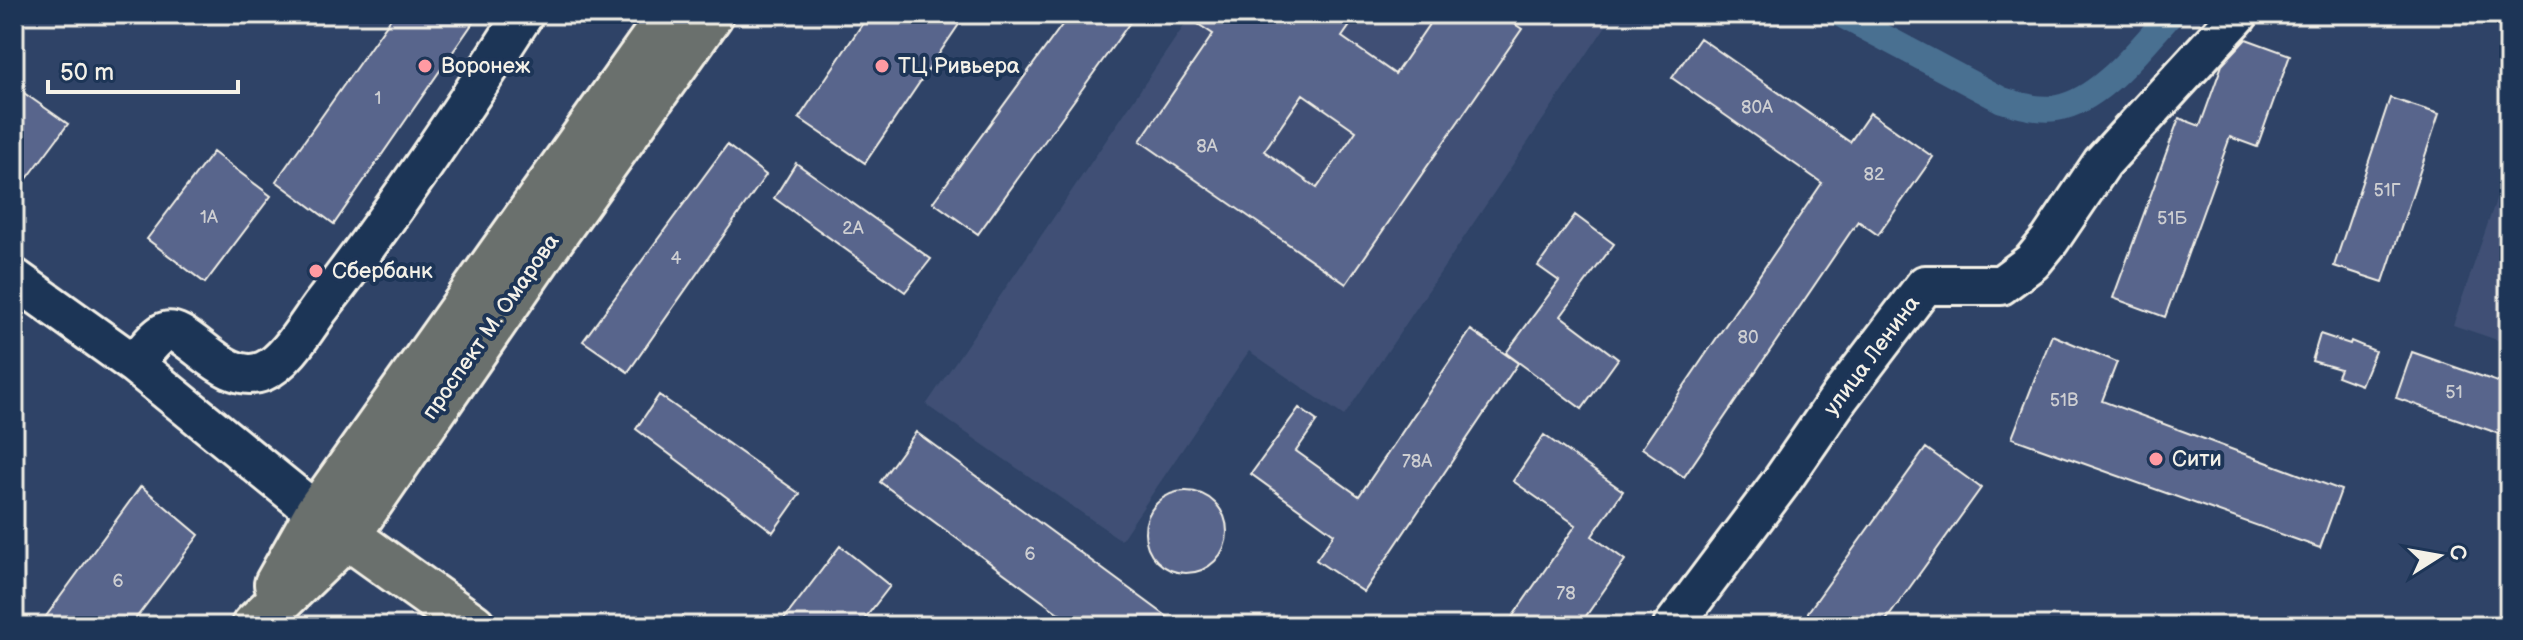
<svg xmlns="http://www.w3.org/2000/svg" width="2523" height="640" viewBox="0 0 2523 640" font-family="'Balsamiq Sans',sans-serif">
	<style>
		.built { fill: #3f5074 }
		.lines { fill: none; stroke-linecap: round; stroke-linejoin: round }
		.canal { stroke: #496f91; stroke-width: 26 }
		.building { fill: #58658c; stroke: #f4f1e8; stroke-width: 2; fill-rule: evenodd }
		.minor-casing { stroke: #f4f1e8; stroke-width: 44 }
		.major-casing { stroke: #f4f1e8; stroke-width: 50 }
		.minor { stroke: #1d3557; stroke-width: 38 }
		.major { stroke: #6a706d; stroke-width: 44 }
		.poi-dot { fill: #ff9aa2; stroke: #1d3557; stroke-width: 3 }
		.labels { text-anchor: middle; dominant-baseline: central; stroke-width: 8; stroke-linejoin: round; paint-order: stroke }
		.number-label { font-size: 18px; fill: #cdced1 }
		.poi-label { font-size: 22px; fill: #f4f1e8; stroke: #1d3557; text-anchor: start }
		.street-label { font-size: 22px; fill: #f4f1e8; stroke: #1d3557 }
	</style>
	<rect width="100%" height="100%" fill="#2f4367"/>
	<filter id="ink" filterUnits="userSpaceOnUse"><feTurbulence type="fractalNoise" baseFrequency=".0125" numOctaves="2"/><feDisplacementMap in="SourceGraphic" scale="16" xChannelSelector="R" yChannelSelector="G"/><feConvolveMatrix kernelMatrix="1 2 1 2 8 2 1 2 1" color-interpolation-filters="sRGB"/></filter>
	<g filter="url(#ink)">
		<path class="built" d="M1192 14H1614L1344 416 1249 351 1121 540 926 405Z
			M2509 162V344L2453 325Z"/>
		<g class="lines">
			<path class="canal" d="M1840 14 2002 100C2020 105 2038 111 2057 108 2101 101 2142 45 2171 14"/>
		</g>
		<path class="building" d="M394 14H479L334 224 276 181Z
			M869 14H966L865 163 799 118Z
			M1070 14H1136L978 234 933 202Z
			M1183 14H1358L1342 37 1395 74 1436 14H1500L1522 29 1346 284 1140 141 1213 34ZM1303 94 1356 131 1317 188 1264 151Z
			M1700 38 1850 142 1870 113 1933 157 1878 235 1858 221 1684 477 1642 448 1822 183 1672 78Z
			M2246 39 2290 55 2257 147 2230 137 2165 317 2113 298 2179 118 2200 126 2222 65Z
			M14 86 68 124 14 196Z
			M2390 98 2439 114 2383 282 2334 266Z
			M727 145 766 175 628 372 583 341Z
			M213 152 271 196 205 283 147 239Z
			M796 163 931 259 905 292 774 198Z
			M1575 215 1614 244 1561 316 1618 359 1582 409 1506 353 1559 281 1538 266Z
			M1471 330 1518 363 1364 592 1316 560 1334 534 1251 474 1299 408 1317 421 1296 451 1359 496Z
			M2320 334 2350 344 2351 341 2375 351 2361 385 2337 376 2340 369 2312 361Z
			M2052 335 2117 362 2102 401 2341 490 2320 548 2012 438Z
			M2412 352 2509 386V437L2396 398Z
			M659 395 800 494 773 532 636 429Z
			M916 432 1180 626H1076L880 482Z
			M1544 435 1623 491 1592 536 1625 560 1579 626H1506L1576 525 1513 481Z
			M1926 448 1981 488 1882 626H1809L1808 612Z
			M141 486 199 535 130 626H39Z
			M1145 532a41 41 0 1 1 82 0a41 41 0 1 1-82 0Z
			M840 546 890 586 859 626H779Z"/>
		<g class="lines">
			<defs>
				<path id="minor" d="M14 278 134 364 317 513
					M134 364C142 355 152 340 163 333 186 320 222 389 264 371 286 362 306 327 320 308 393 214 460 114 524 14
					M1673 626 1781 482 1839 398 1925 285H2001L2032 262 2050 240 2102 163 2239 14"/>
				<path id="major" d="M325 520 473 626
					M277 584 317 513 671 14
					M254 626 347 536 550 241 711 14"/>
			</defs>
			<use href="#minor" class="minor-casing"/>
			<use href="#major" class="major-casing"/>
			<use href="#minor" class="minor"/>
			<use href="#major" class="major"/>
		</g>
	</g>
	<g class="poi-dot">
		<circle cx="425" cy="66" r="8"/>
		<circle cx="882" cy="66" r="8"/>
		<circle cx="316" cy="271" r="8"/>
		<circle cx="2156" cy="459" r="8"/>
	</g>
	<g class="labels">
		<g class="number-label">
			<text x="378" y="98">1</text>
			<text x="1757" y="107">80А</text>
			<text x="1207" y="146">8А</text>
			<text x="1874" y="174">82</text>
			<text x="2387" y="190">51Г</text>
			<text x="209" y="217">1А</text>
			<text x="2172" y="218">51Б</text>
			<text x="853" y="228">2А</text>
			<text x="676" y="258">4</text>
			<text x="1748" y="337">80</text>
			<text x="2454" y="392">51</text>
			<text x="2064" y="400">51В</text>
			<text x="1417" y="461">78А</text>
			<text x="1030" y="554">6</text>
			<text x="118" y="581">6</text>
			<text x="1566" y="593">78</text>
		</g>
		<g class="poi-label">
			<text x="441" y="66">Воронеж</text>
			<text x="898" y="66">ТЦ Ривьера</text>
			<text x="332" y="271">Сбербанк</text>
			<text x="2172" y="459">Сити</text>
		</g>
		<g class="street-label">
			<text transform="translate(491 327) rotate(-55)">проспект М. Омарова</text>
			<text transform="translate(1872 356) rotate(-53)">улица Ленина</text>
		</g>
	</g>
	<rect width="2523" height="640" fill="none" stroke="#1d3557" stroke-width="48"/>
	<rect x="24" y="24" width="2475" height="592" fill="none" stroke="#f4f1e8" stroke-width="3" filter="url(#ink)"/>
	<g transform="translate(2439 556) rotate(79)" stroke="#1d3557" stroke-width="6" paint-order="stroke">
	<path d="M0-6L14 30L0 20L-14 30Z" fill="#f4f1e8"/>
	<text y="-12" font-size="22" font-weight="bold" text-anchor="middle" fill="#f4f1e8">С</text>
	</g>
	<path d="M48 80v12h190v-12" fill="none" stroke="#f4f1e8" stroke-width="4"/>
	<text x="60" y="80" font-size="24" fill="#f4f1e8" stroke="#1d3557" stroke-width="6" paint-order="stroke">50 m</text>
</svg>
